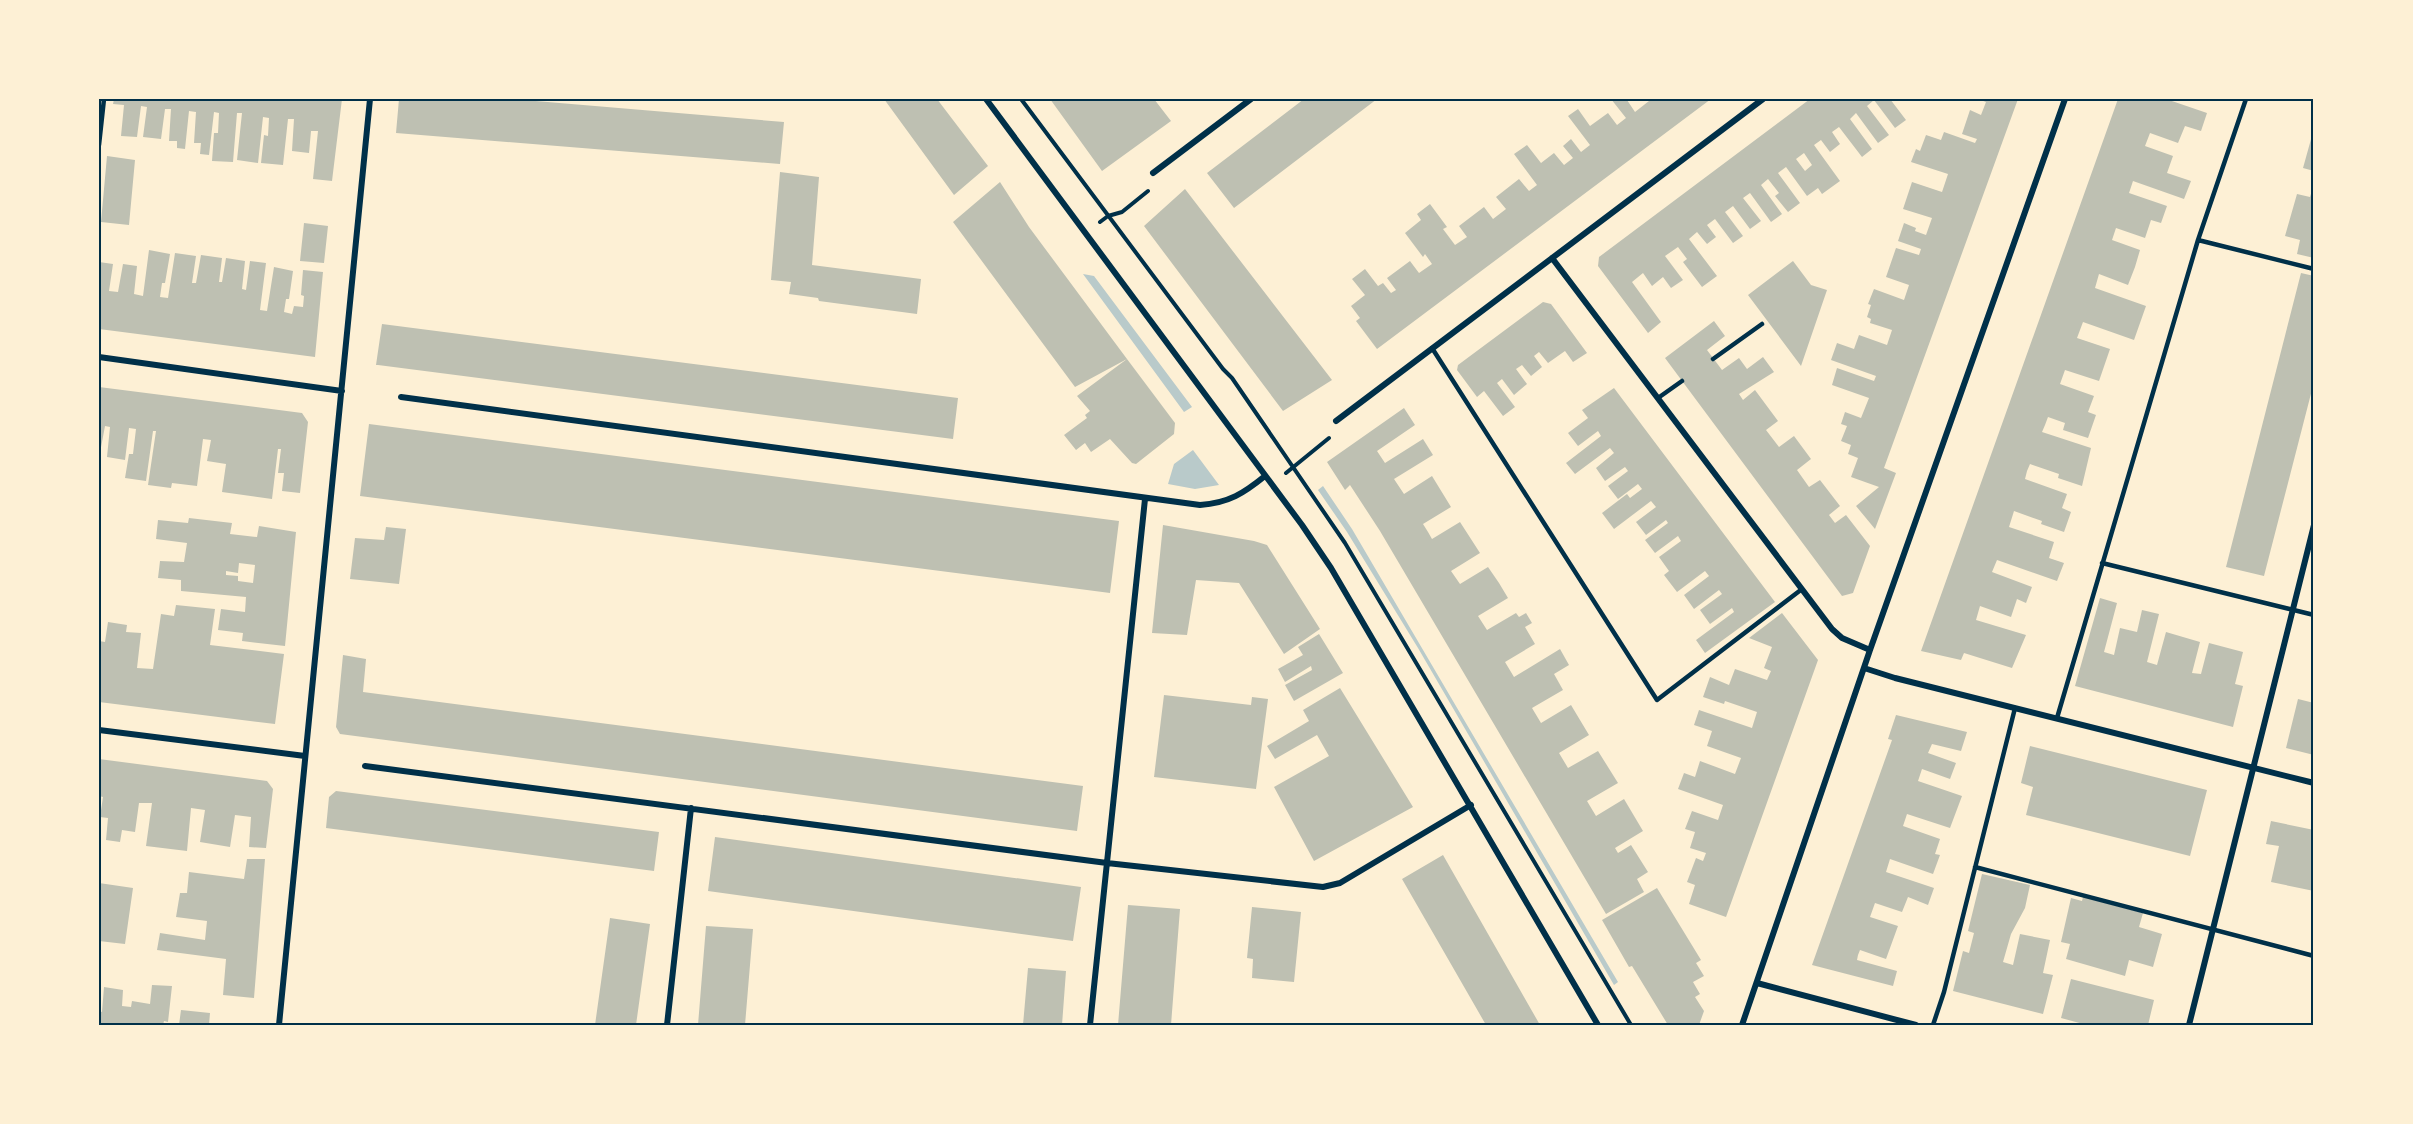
<svg xmlns="http://www.w3.org/2000/svg" width="2413" height="1124" viewBox="0 0 2413 1124" font-family="Figtree,sans-serif">
	<style>
		.green { fill: #b9caca }
		.building { fill: #bec0b2; fill-rule: evenodd }
		.lines { fill: none; stroke-linecap: round; stroke-linejoin: round }
		.path { stroke: #003049; stroke-width: 4 }
		.service { stroke: #003049; stroke-width: 4.5 }
		.minor { stroke: #003049; stroke-width: 6 }
		.neatline { fill: none; stroke: #003049; stroke-width: 2 }
	</style>
	<rect width="100%" height="100%" fill="#fdf0d5"/>
	<path class="green" d="M1083 274 1094 276 1192 407 1184 412Z
		M1193 450 1219 485 1195 489 1168 484 1174 464Z
		M1323 486 1352 529 1618 982 1614 985 1418 648 1347 532 1318 490Z"/>
	<path class="building" d="M114 99H342L332 181 313 179 318 131H311L309 153 292 151 294 119H288L283 165 261 163 264 135 268 136 269 118 263 117 258 163 237 160 242 113H237L233 162 212 161 214 133H218L219 113 214 112 209 155 200 154 201 143H194L196 112 189 111 185 149 177 148V141H169L171 109H165L161 139 143 137 147 107 141 106 137 137 121 136 124 105 113 104Z
		M399 99H512L784 122 780 164 396 133Z
		M884 99H937L988 166 954 195Z
		M1050 99H1154L1171 121 1102 171Z
		M1304 99H1377L1234 208 1207 173Z
		M1611 99H1629L1627 100 1635 112 1649 101 1648 99H1711L1377 349 1356 321 1360 318 1351 306 1365 295 1352 279 1365 269 1378 286 1383 283 1391 293 1396 290 1387 278 1410 261 1419 273 1432 264 1425 254 1423 257 1405 233 1421 220 1417 214 1430 204 1447 227 1443 229 1455 245 1467 237 1459 226 1484 207 1493 219 1506 209 1496 197 1519 179 1529 191 1537 185 1514 154 1527 145 1541 163 1554 153 1564 165 1573 158 1563 146 1571 139 1581 152 1590 145 1568 116 1578 109 1590 126 1608 113 1617 125 1626 118Z
		M1810 99H1890L1906 120 1895 128 1874 100 1867 106 1889 135 1878 143 1856 113 1850 119 1872 149 1862 157 1839 127 1832 132 1840 144 1830 152 1821 140 1814 145 1840 181 1822 194 1818 188 1807 196 1786 167 1778 173 1800 203 1788 212 1775 196 1779 193 1768 179 1761 185 1782 214 1771 222 1750 193 1743 198 1761 221 1750 229 1733 206 1725 212 1743 236 1733 243 1715 219 1707 225 1716 237 1707 244 1697 232 1689 239 1717 276 1702 287 1683 262 1687 259 1678 247 1665 256 1683 280 1671 288 1663 277 1652 286 1643 273 1632 282 1661 322 1648 333 1598 266 1599 257ZM1804 153 1812 165 1805 171 1796 159Z
		M1978 99H2018L1884 468 1896 473 1875 529 1856 506 1879 487 1851 477 1858 458 1848 454 1851 445 1841 441 1847 426 1841 424 1845 412 1861 418 1869 398 1832 385 1837 368 1874 381 1876 376 1831 360 1837 343 1854 349 1859 335 1887 345 1892 330 1870 323 1871 319 1867 317 1871 305 1868 304 1874 289 1904 300 1909 285 1886 277 1896 248 1919 255 1921 249 1898 241 1904 223 1916 228 1915 231 1926 235 1932 218 1903 209 1912 182 1942 192 1948 174 1911 162 1916 149 1920 151 1926 135 1941 140 1944 132 1975 143 1977 139 1962 134 1970 110 1981 115 1986 102Z
		M2118 99H2166L2207 113 2201 131 2185 126 2178 143 2150 133 2145 146 2173 156 2167 173 2191 181 2184 199 2133 181 2129 193 2167 206 2161 223 2151 220 2145 238 2116 228 2112 240 2140 250 2135 267 2128 285 2099 274 2095 288 2146 306 2134 340 2083 322 2077 338 2110 349 2099 381 2065 370 2060 384 2094 396 2088 412 2096 415 2088 438 2063 430 2065 423 2048 417 2045 425 2042 432 2091 448 2082 486 2058 478 2059 474 2030 464 2027 471 2025 479 2067 494 2062 508 2071 512 2064 532 2041 524 2042 521 2014 511 2009 527 2054 542 2049 558 2064 563 2057 581 1997 560 1992 572 2032 587 2026 603 2017 599 2011 617 1980 606 1976 620 2026 635 2012 668 1964 653 1961 660 1921 651Z
		M2313 132H2314V171L2303 168Z
		M107 156 135 160 129 225 101 222Z
		M780 172 819 177 812 265 921 279 917 314 819 301 818 298 789 294 791 282 771 280Z
		M1000 182 1029 227 1127 359 1075 387 953 222Z
		M2314 184V258L2297 254 2300 240 2285 236 2297 194 2310 197Z
		M1185 189 1332 380 1283 411 1144 226Z
		M304 223 328 226 324 263 300 261Z
		M149 250 170 254 165 283H162L160 297 168 298 175 253 196 256 192 283H196L201 255 222 258 219 282H222L226 258 245 261 242 289 246 290 250 261 266 263 260 310 267 311 274 267 293 271 289 299H286L284 312 292 314 294 306 303 307 304 296 301 295 303 270 323 272 315 357 99 329V262L113 264 109 291 118 292 123 264 137 266 134 294 143 296Z
		M1793 261 1811 285 1827 290 1801 366 1748 295Z
		M2301 273 2314 276V382L2264 576 2226 567Z
		M1543 302 1551 304 1587 353 1573 362 1565 351 1548 363 1539 352 1534 356 1542 367 1531 376 1522 365 1516 369 1527 384 1514 395 1502 379 1497 383 1515 407 1503 416 1484 391 1477 397 1457 370 1458 365Z
		M1714 321 1725 336 1707 350 1722 370 1739 358 1747 369 1763 357 1774 372 1739 394 1743 400 1755 390 1778 421 1766 430 1779 447 1794 436 1811 459 1797 470 1809 487 1820 480 1840 506 1829 515 1835 523 1846 515 1870 546 1853 593 1842 596 1665 358Z
		M382 324 958 398 953 439 378 365H376Z
		M1127 359 1175 423 1174 434 1136 464 1132 463 1110 439 1091 452 1085 443 1076 450 1064 435 1087 418 1085 415 1090 411 1077 396Z
		M99 387 302 413 308 422 300 493 282 491 284 473H278L281 449H278L272 499 222 492 226 464 207 461 211 440 203 439 197 486 172 483 171 488 148 485 156 431H153L146 481 125 478 129 454H133L136 429 129 428 125 460 107 457 110 427 105 426 99 458Z
		M1614 388 1775 602 1705 653 1696 640 1734 612 1732 608 1710 624 1700 610 1722 594 1719 590 1694 609 1684 595 1709 576 1705 571 1677 592 1664 575 1669 571 1659 557 1681 541 1678 536 1655 553 1645 540 1668 523 1666 520 1646 535 1636 522 1656 507 1651 501 1614 529 1602 513 1627 494 1630 498 1642 489 1638 484 1618 499 1608 486 1628 471 1625 467 1605 481 1596 468 1614 453 1610 448 1575 474 1566 463 1601 436 1598 431 1578 446 1568 433 1588 418 1582 410Z
		M1404 408 1415 425 1377 451 1385 463 1423 439 1433 455 1394 479 1404 494 1432 476 1451 507 1423 524 1428 532 1432 539 1460 522 1480 553 1451 571 1460 584 1488 567 1499 583 1508 598 1478 616 1487 630 1516 613 1519 617 1526 613 1532 623 1525 627 1535 644 1505 662 1514 677 1560 649 1569 665 1554 674 1563 690 1532 708 1541 723 1571 705 1589 735 1559 753 1568 768 1598 751 1618 783 1587 801 1596 816 1624 799 1643 831 1615 848 1618 853 1631 845 1648 872 1637 879 1644 892 1606 914 1380 531 1350 485 1345 490 1327 462Z
		M369 424 1119 521 1110 593 360 496Z
		M189 518 232 523 230 534 257 537 259 526 296 532 285 646 242 641 243 633 218 630 221 609 245 612 246 597 181 591V580L158 578 160 561 184 562 187 543 156 539 158 520 188 523ZM239 563 255 565 253 583 238 581V576L226 575V571L238 573Z
		M1163 525 1254 541 1267 545 1320 629 1284 654 1239 583 1196 580 1187 635 1152 633Z
		M386 527 406 529 399 584 350 579 355 538 384 540Z
		M2100 598 2117 603 2104 652 2114 655 2120 628 2137 632 2142 610 2159 614 2147 662 2157 665 2166 632 2200 642 2192 673 2201 674 2209 643 2243 652 2235 684 2243 686 2233 727 2075 686Z
		M176 605 215 609 210 645 284 654 275 724 99 702V641L105 642 108 622 127 625 126 632 141 633 137 668 153 669 161 614 174 616Z
		M1782 613 1818 660 1726 917 1689 904 1695 885 1687 882 1696 858 1703 861 1706 853 1690 848 1695 832 1685 829 1692 811 1718 820 1723 805 1678 789 1684 773 1695 777 1700 761 1735 774 1741 758 1707 746 1712 731 1694 725 1699 710 1752 728 1757 712 1725 701 1724 704 1703 697 1710 677 1729 685 1735 669 1767 680 1771 671 1764 668 1772 647 1749 638Z
		M1319 634 1343 673 1294 701 1285 685 1312 670 1311 666 1285 682 1278 669 1303 655 1298 647Z
		M343 655 366 659 363 692 1083 786 1077 831 340 734 336 727Z
		M1340 688 1413 807 1314 861 1274 787 1329 756 1317 735 1275 759 1267 746 1309 721 1303 710Z
		M1164 695 1251 705 1252 697 1268 699 1256 789 1154 777Z
		M2298 699 2314 703V755L2286 748Z
		M1896 715 1967 732 1961 751 1932 744 1928 753 1956 763 1950 779 1922 769 1918 781 1962 796 1950 828 1907 814 1903 826 1940 839 1935 854 1940 855 1933 874 1890 859 1886 872 1934 888 1928 905 1908 897 1902 912 1875 903 1870 917 1898 926 1886 959 1860 950 1858 955 1857 960 1897 971 1893 986 1812 965 1892 740 1888 739Z
		M2030 746 2207 790 2190 856 2026 815 2033 787 2021 783Z
		M99 759 267 781 273 789 266 848 249 847 251 817 235 815 230 847 200 842 205 810 191 808 187 851 146 846 152 803H139L135 832 122 830 120 842 106 840 108 818 100 817 103 797 99 796Z
		M336 791 659 832 654 871 326 828 329 797Z
		M2271 821 2314 830V891L2271 882 2279 846 2266 844Z
		M715 837 1081 887 1073 941 708 891Z
		M1443 855 1540 1025H1486L1402 879Z
		M247 859H265L254 998 223 995 226 959 157 950 160 933 205 940 207 921 176 917 180 893H187L189 872 244 879Z
		M1982 874 2030 885 2025 908 2011 934 2003 962 2013 965 2020 934 2050 940 2043 973 2053 975 2043 1014 1953 991 1963 951 1969 953 1974 933 1968 931Z
		M99 883 133 888 125 944 99 941Z
		M1657 888 1701 960 1696 963 1704 976 1693 982 1700 994 1695 997 1704 1011 1699 1025H1668L1632 966 1629 967 1602 920Z
		M2083 897 2143 913 2139 927 2162 934 2153 967 2129 960 2125 976 2066 959 2070 944 2061 942 2071 898 2082 901Z
		M1128 905 1180 909 1171 1025H1118Z
		M1252 907 1301 912 1294 982 1252 978 1253 959 1247 958Z
		M610 918 650 924 636 1025H595Z
		M706 926 753 929 745 1025H698Z
		M1028 968 1066 971 1062 1025H1023Z
		M2071 979 2154 1000 2148 1025H2087L2061 1018Z
		M152 985 172 986 168 1022 164 1021 163 1025H99V1011L102 1012 104 987 123 990 122 1006 131 1007 132 1001 150 1004Z
		M181 1010 210 1013 209 1025H179Z"/>
	<g class="lines">
		<path class="path" d="M1021 99 1223 369 1232 378 1345 543 1631 1025
			M1100 222 1108 216 1122 212 1148 191
			M1286 473 1329 438"/>
		<path class="service" d="M99 145 104 99
			M2198 240 2314 269
			M1432 348 1657 700 1802 589
			M1713 359 1762 324
			M1658 398 1682 381
			M2102 563 2314 615
			M2057 718 2198 240 2246 99
			M1975 867 2314 956
			M1933 1025 1944 992 2015 708"/>
		<path class="minor" d="M986 99 1302 525 1331 568 1598 1025
			M1153 173 1251 99
			M1552 258 1832 629 1842 638 1870 650
			M99 357 342 391
			M401 397 1200 505C1229 503 1244 493 1265 476
			M1336 421 1763 99
			M1864 668 1895 678 2314 783
			M99 730 305 756
			M365 766 1107 863 1323 887 1340 883 1471 805
			M1757 983 1916 1025
			M279 1025 370 99
			M667 1025 691 808
			M1090 1025 1145 499
			M1742 1025 1870 650 2065 99
			M2189 1025 2314 525"/>
	</g>
	<rect width="2413" height="1124" fill="none" stroke="#fdf0d5" stroke-width="201"/>
	<rect x="100" y="100" width="2212" height="924" class="neatline"/>
</svg>
